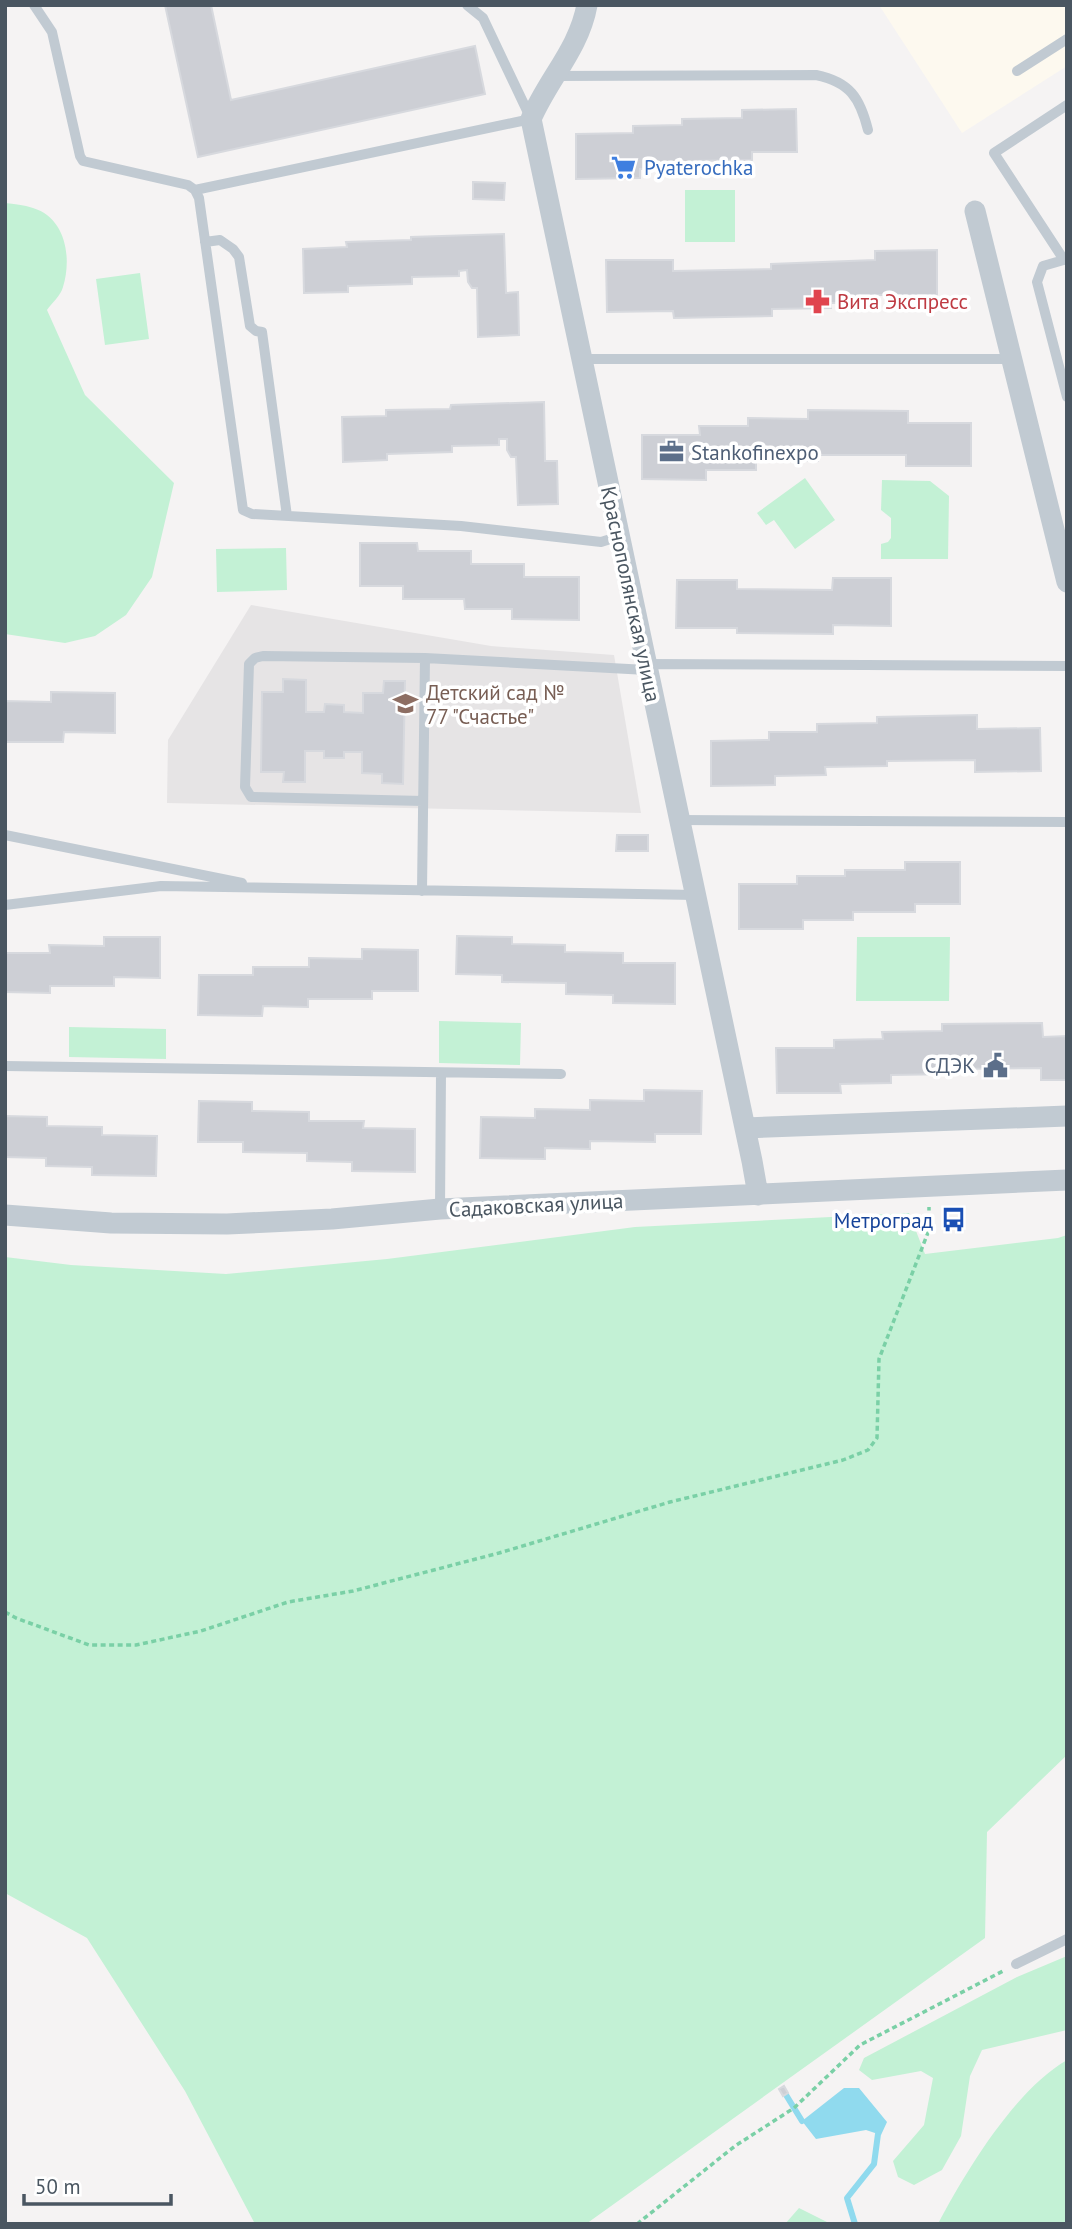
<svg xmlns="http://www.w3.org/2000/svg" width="1072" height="2229" viewBox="0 0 1072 2229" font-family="'PT Sans',sans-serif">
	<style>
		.commercial { fill: #fdf9ef }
		.education { fill: #e6e4e5 }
		.green { fill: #c3f1d5 }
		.water { fill: #90daee }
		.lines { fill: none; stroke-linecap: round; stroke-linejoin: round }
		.stream { stroke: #90daee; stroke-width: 6 }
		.building { fill: #cdcfd5; stroke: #d7d9de; stroke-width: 2 }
		.path { stroke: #7ad0a6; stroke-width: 3.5; stroke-dasharray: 5 3.5; stroke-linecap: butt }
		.lane { stroke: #c1cad2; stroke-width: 10 }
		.street { stroke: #c1cad2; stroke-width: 21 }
		.labels { text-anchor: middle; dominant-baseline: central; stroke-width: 7; stroke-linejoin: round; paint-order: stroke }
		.shop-label { font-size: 21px; fill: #366cbe; stroke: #fff; text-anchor: start }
		.health-label { font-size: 21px; fill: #be3a42; stroke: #fff; text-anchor: start }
		.service-label { font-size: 21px; fill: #4e5e75; stroke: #fff; text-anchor: start }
		.street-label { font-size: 21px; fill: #4a5661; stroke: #fff }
		.education-label { font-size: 21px; fill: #785e54; stroke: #fff; text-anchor: start }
		.transit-label { font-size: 21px; fill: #164399; stroke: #fff; text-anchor: end }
	</style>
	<rect width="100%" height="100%" fill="#f5f3f3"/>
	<path class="commercial" d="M879 5H1067V66L962 133Z"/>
	<path class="education" d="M251 605 491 646 614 655 641 813 167 803 168 740Z"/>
	<path class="green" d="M685 190H735V242H685Z
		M5 203C14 204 24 205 33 208 66 218 72 258 63 287 61 295 52 303 47 310L85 395 174 483 152 577 126 615 95 636 65 643 5 634Z
		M140 273 149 339 105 345 96 279Z
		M805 478 835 520 795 549 774 520 766 525 757 513Z
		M882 480 930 481 949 496 948 559H881V544L888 542 891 538V518L881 510Z
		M286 548 287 590 217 592 216 549Z
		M857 937H950L949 1001H856Z
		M439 1021 521 1023 520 1065 439 1063Z
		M69 1027 166 1029V1059L69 1057Z
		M909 1213 925 1254 1058 1238 1067 1235V1755L987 1832 985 1938 586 2224H255L185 2091 87 1938 5 1893V1257L71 1265 226 1274 387 1259 635 1227Z
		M1067 1956V2030L982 2050 970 2076 961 2136 942 2170 914 2185 898 2177 893 2161 924 2125 933 2078 921 2071 872 2080 859 2070 864 2058 1017 1977Z
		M1067 2060V2224H938C966 2171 1015 2090 1067 2060Z
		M799 2208 827 2222 829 2224H785Z"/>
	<path class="water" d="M844 2088H859L887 2122 881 2135 866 2130 816 2139 802 2121Z"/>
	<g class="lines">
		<path class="stream" d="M783 2090 802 2121
			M855 2224 847 2198 874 2164 878 2134"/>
	</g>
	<path class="building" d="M165 5H211L231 100 475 46 485 94 198 157Z
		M796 109 797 152H752V160L690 161V168L640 169V178L576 179V134L633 133V126L682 125V119L742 118V110Z
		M473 182 505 183 504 200 473 199Z
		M504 234 506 293 518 292 519 335 478 337 477 288H472L468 282 467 270 459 271V276L412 277V284L348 286V292L304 293 303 249 347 247 346 242 411 240V237Z
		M937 250V295H875V302L831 303V308L772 309V316L674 318 673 311 607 312 606 260H673V271L771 269V264L875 260V251Z
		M544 402 545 461H557L558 504 518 505 516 457H511L507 450V439H499V445L452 446V452L387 454V460L343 462 342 417 386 416V410L450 409 451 405Z
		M808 410 908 411V423H971V466H906V455H818V461H756V470H706V480L642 479V435H700L699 426H748V418L808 419Z
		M360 543H417L418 551H471V564H524V577H579V620L512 619V609H465L464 599H403V586H360Z
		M833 578H891V626L833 625V634L737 633V628H676L677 580H737V589L832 590Z
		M283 679 306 680V712H324L325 704 344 705V712L363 713V693H383L384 681H405L403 784 382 783V774L362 773V752H344V758H324V751H305V782H283L284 772H261L262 692H283Z
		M51 692 115 693V733L64 732 63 742H5V701L51 702Z
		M977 715V729L1040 728 1041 771 975 772V760L887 761V766L825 767 826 775 775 776V785L711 786V741L769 740V732H817V724L877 723V717Z
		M617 835H648V851H616Z
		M905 862H960V904H915V912H853V920H803V929H739V884H797V876H845V870H905Z
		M457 936 512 937V944L565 945V952L623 953V963H675V1004L613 1003V995L566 994V983L502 982V975L456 974Z
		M104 937H160V978L114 977V986H50V993L5 992V953H50L49 945 104 946Z
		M362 949 418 950V991H372V999H308V1007L263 1006 262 1016 198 1015 199 975H253V967H309V958L362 959Z
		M1042 1023 1043 1037 1067 1036V1080H1041V1068L952 1069V1074L891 1075V1083L840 1084 841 1093H777L776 1048H834V1040L883 1039 882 1032 942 1031V1024Z
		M644 1090 702 1091 701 1134H655V1142L590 1141V1149L545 1148V1159L480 1158 481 1117 535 1118V1109L590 1110V1100L644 1101Z
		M199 1101 252 1102V1111L309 1112V1121H364L363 1128 415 1129V1172L352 1171V1162L307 1161V1153L243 1152V1142H198Z
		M5 1116 47 1117V1126L102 1127V1135L157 1136 156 1176 92 1175V1167L46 1166V1158L5 1157Z
		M784 2086 788 2093 783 2096 779 2089Z"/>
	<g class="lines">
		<path class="path" d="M5 1612 16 1618 89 1645H136L201 1631 288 1602 353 1591 499 1553 670 1502 843 1460 868 1450 877 1438 879 1359 929 1230V1207
			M637 2224 735 2146 794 2108 860 2045 1005 1970"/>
		<path class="lane" d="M34 5 52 32 80 156 83 161 188 185 195 190 199 198 243 510 252 514 461 526 601 542 620 536
			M1017 71 1067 39
			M555 76 816 75C850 82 860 98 868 130
			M195 190 531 119 483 18 467 5
			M205 242 220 240 233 249 239 257 250 326 256 331 262 332 287 516
			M1067 259 1043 266 1037 282 1067 397
			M1064 260 994 153 1067 105
			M582 359H1012
			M425 658 647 670
			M645 664 1067 666
			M680 820 1067 822
			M5 835 242 883
			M422 891 425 658 263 656 255 658 249 664 245 787 251 797 423 801
			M5 905 161 886 696 895
			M5 1066 561 1074
			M440 1209 441 1073
			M1016 1964 1067 1939"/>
		<path class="street" d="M587 5C579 49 548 79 531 119L752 1161 758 1195
			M975 211 1067 582
			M745 1128 1067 1116
			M5 1215 111 1223 227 1224 332 1219 440 1209 1067 1180"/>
	</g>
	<defs>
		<symbol id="supermarket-bare" viewBox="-9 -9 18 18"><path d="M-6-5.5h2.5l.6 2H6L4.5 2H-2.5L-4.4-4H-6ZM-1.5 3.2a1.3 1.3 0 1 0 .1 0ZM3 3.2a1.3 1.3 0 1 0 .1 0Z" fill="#3f7fe0" stroke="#fff" stroke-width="2.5" paint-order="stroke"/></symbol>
		<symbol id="pharmacy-bare" viewBox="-9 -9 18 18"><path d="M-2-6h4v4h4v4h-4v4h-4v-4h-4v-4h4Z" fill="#e0444e" stroke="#fff" stroke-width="2.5" paint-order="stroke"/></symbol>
		<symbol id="office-bare" viewBox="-9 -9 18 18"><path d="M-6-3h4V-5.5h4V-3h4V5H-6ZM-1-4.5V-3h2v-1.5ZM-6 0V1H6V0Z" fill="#5c6f8a" stroke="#fff" stroke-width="2.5" paint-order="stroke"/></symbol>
		<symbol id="school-bare" viewBox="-9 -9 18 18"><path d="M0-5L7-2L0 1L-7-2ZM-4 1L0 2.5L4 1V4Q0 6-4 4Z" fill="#8d6e63" stroke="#fff" stroke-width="2.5" paint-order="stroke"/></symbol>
		<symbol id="civic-bare" viewBox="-9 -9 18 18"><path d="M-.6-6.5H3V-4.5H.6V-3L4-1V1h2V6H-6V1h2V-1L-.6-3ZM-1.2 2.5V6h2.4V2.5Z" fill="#5c6f8a" stroke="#fff" stroke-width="2.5" paint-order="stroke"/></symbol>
		<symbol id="bus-bare" viewBox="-9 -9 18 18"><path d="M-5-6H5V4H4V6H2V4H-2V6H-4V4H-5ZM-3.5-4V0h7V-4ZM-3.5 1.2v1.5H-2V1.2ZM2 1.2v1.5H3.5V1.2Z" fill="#1a4fb4" stroke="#fff" stroke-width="2.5" paint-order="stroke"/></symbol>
	</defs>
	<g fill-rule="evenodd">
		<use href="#supermarket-bare" x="606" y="150" width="35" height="35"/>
		<use href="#pharmacy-bare" x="800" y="284" width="35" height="35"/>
		<use href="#office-bare" x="654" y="434" width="35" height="35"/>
		<use href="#school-bare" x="388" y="686" width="35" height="35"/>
		<use href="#civic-bare" x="978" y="1048" width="35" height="35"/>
		<use href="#bus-bare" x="936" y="1202" width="35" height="35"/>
	</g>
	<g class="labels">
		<g class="shop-label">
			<text x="644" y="167">Pyaterochka</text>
		</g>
		<g class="health-label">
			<text x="837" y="301">Вита Экспресс</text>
		</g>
		<g class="service-label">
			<text x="691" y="452">Stankofinexpo</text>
			<text x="975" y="1065" text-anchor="end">СДЭК</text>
		</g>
		<g class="street-label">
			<text transform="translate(631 594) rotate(78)">Краснополянская улица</text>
			<text transform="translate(536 1205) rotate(-3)">Садаковская улица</text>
		</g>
		<g class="education-label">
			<text x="426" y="692">Детский сад №<tspan x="426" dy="24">77 "Счастье"</tspan></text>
		</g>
		<g class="transit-label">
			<text x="933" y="1220">Метроград</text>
		</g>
	</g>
	<rect width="1072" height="2229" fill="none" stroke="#4a5661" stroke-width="14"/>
	<path d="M24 2194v10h147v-10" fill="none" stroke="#4a5661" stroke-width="3.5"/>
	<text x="35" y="2194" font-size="21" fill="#4a5661" stroke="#ffffff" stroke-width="5" paint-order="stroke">50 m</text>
</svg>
